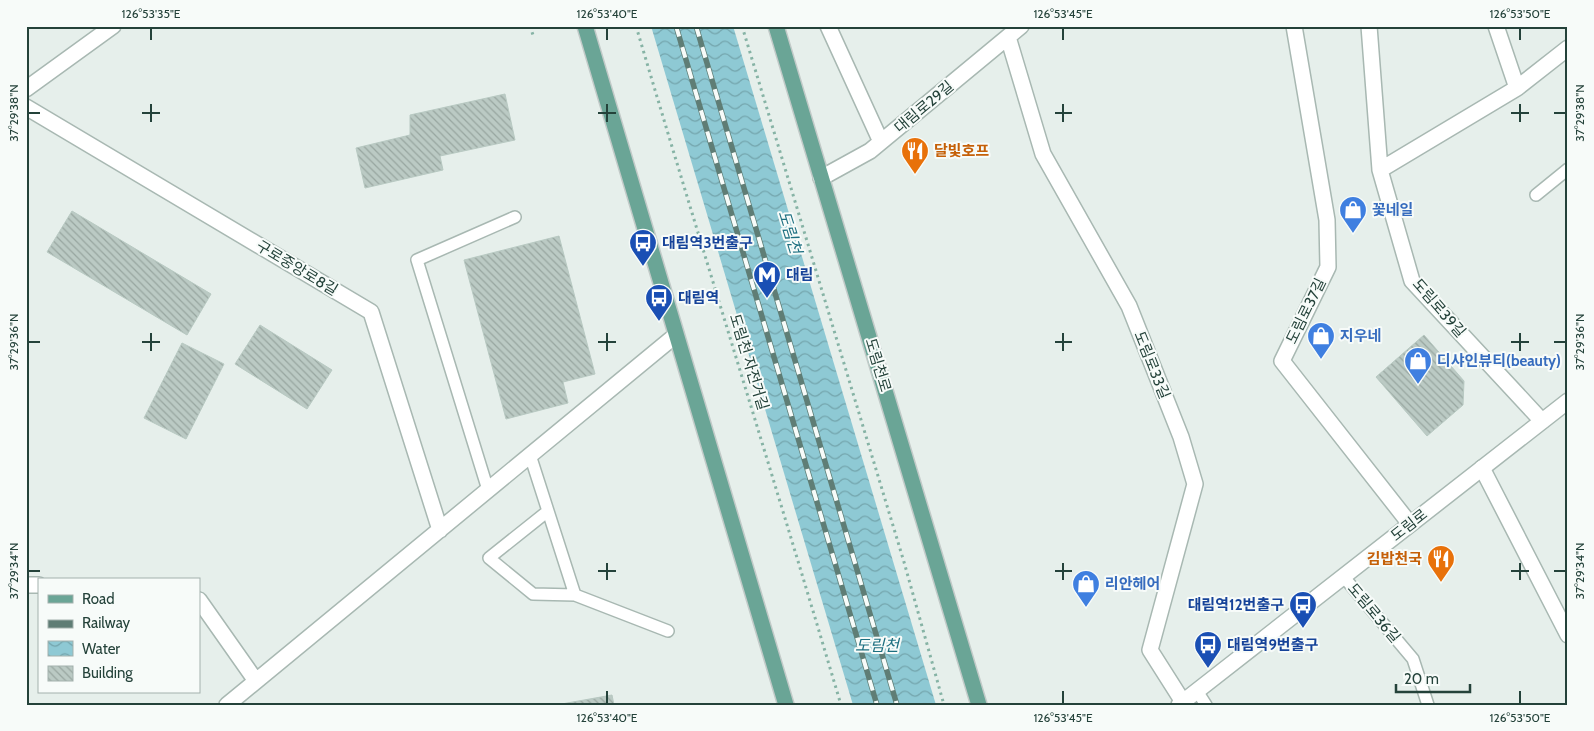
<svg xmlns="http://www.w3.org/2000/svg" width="1594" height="731" viewBox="0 0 1594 731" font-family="Cabin,'Noto Sans KR',sans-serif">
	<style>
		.water { fill: url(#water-waves) }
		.building { fill: url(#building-back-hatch); stroke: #b8c9c2 }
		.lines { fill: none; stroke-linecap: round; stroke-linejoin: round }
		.service-casing { stroke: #a8b8b2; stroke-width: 14 }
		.minor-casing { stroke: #a8b8b2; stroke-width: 18 }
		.tertiary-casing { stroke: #a8b8b2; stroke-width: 18 }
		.primary-casing { stroke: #c2cac8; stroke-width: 18 }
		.path { stroke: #86b3a5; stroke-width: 3; stroke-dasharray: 2.5 4; stroke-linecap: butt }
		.service { stroke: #fff; stroke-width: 11 }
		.minor { stroke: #fff; stroke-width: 15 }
		.tertiary { stroke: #fff; stroke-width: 15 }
		.primary { stroke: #6aa596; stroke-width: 15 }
		.rail-casing { stroke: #5f7d75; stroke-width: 5.5 }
		.rail { stroke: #f7fbf9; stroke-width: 4; stroke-dasharray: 11; stroke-linecap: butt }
		.ticks { fill: none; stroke: #24423a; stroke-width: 2 }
		.labels { text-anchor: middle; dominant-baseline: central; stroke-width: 4; stroke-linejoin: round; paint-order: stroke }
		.street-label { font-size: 15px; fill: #24423a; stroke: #f7fbf9 }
		.food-label { font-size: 15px; font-weight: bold; fill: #c56008; stroke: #f7fbf9; text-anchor: start }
		.shop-label { font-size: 15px; font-weight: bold; fill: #366cbe; stroke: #f7fbf9; text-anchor: start }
		.transit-label { font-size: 15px; font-weight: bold; fill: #164399; stroke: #f7fbf9; text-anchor: start }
		.water-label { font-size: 16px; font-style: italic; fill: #1c6f80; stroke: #f7fbf9 }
		.neatline { fill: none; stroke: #24423a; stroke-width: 2 }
		.ticks-label { font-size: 12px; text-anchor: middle; fill: #24423a }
	</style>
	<defs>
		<pattern id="water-waves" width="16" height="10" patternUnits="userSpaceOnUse" patternTransform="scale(1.25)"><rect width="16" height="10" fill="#8ec9d4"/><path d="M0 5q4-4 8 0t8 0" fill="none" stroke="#74a5ad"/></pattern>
		<pattern id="building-back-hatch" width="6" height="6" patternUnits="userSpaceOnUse" patternTransform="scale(1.25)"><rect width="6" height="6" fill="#bbcac4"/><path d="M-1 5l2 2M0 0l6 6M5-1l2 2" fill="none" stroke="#98a6a0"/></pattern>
	</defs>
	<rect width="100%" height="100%" fill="#e6efeb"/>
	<path class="water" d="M651 26H733L936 705H853Z"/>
	<path class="building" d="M505 94 515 140 440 156 443 170 365 188 356 148 410 135V115Z
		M72 211 211 294 187 335 47 252Z
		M559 236 595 374 563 382 568 403 506 419 464 260Z
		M260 325 332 370 307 409 235 364Z
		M1424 335 1464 381 1463 405 1427 436 1376 377Z
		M182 343 224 364 186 439 144 418Z
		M612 695 614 705H556Z"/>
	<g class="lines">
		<defs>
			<path id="service" d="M1536 195 1568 169
				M530 455 575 595 668 631
				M488 490 417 260 515 217
				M548 511 489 558 533 594 575 595
				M1343 576 1413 659 1428 705
				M1197 691 1206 705"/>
			<path id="minor" d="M828 26 881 142
				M1294 26 1327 220 1328 267 1282 361 1410 524
				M1369 26 1380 170
				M1496 26 1517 88
				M1008 37 1043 154 1129 306 1181 437 1195 484 1150 650 1183 702
				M26 89 113 26
				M26 107 371 312 440 530
				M821 178 870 151 1021 26
				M1542 421 1412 281 1380 170 1517 88 1568 48
				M1482 468 1568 635
				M26 585H39
				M199 600 256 681
				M227 705 676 335"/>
			<path id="tertiary" d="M1179 705 1568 401"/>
			<path id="primary" d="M585 26 786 705
				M776 26 979 705"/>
		</defs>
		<use href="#service" class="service-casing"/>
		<use href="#minor" class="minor-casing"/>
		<use href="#tertiary" class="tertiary-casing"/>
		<use href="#primary" class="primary-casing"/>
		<path class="path" d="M530 26 534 38
			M636 26C703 253 774 478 841 705
			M742 26 904 562 944 705"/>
		<use href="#service" class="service"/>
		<use href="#minor" class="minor"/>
		<use href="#tertiary" class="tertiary"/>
		<use href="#primary" class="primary"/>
		<defs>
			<path id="rail" d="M676 26 877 705
				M696 26 897 705"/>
		</defs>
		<use href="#rail" class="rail-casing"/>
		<use href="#rail" class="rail"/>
	</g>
	<path class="ticks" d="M151 28V40M607 28V40M1063 28V40M1520 28V40M151 104V122M607 104V122M1063 104V122M1520 104V122M28 113H40M142 113H160M598 113H616M1055 113H1072M1511 113H1529M1554 113H1566M151 333V351M607 333V351M1063 333V351M1520 333V351M28 342H40M142 342H160M598 342H616M1055 342H1072M1511 342H1529M1554 342H1566M607 563V580M1063 563V580M1520 563V580M28 571H40M598 571H616M1055 571H1072M1511 571H1529M1554 571H1566M607 691V704M1063 691V704M1520 691V704"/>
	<defs>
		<symbol id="restaurant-pin" viewBox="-11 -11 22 30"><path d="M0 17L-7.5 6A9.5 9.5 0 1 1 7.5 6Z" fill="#e8710a" stroke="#f7fbf9"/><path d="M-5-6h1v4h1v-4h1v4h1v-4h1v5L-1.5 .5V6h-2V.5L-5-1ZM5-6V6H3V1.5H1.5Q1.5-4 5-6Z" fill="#fff"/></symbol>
		<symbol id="shop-pin" viewBox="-11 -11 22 30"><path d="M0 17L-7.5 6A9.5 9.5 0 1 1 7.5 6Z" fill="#3f7fe0" stroke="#f7fbf9"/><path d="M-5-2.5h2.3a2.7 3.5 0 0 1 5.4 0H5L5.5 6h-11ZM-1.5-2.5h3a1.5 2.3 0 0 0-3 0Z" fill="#fff"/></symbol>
		<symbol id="bus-pin" viewBox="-11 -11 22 30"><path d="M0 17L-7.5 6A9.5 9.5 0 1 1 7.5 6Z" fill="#1a4fb4" stroke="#f7fbf9"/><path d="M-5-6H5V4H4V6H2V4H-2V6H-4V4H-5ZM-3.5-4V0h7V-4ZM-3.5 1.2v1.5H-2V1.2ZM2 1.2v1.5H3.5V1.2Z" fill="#fff"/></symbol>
		<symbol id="metro-pin" viewBox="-11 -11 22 30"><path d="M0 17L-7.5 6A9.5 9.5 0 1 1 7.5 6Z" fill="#1a4fb4" stroke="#f7fbf9"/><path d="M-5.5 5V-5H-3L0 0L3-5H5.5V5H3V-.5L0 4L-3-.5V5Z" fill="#fff"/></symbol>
	</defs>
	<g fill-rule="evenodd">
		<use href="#restaurant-pin" x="899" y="135" width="32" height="43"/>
		<use href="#shop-pin" x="1337" y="194" width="32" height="43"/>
		<use href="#bus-pin" x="627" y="227" width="32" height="43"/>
		<use href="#metro-pin" x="751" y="259" width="32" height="43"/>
		<use href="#bus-pin" x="643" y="282" width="32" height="43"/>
		<use href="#shop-pin" x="1305" y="320" width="32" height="43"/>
		<use href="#shop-pin" x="1402" y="345" width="32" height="43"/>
		<use href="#restaurant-pin" x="1425" y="543" width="32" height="43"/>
		<use href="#shop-pin" x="1070" y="568" width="32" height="43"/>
		<use href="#bus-pin" x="1287" y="589" width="32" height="43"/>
		<use href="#bus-pin" x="1192" y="629" width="32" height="43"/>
	</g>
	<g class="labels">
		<g class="street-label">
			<text transform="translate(924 107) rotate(-40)">대림로29길</text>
			<text transform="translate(297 268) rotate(31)">구로중앙로8길</text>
			<text transform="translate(1439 308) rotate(49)">도림로39길</text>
			<text transform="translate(1306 311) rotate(-64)">도림로37길</text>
			<text transform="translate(749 362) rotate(73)">도림천 자전거길</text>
			<text transform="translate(878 365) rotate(73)">도림천로</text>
			<text transform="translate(1152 365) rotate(68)">도림로33길</text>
			<text transform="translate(1409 525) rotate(-38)">도림로</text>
			<text transform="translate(1374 613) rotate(50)">도림로36길</text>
		</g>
		<g class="food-label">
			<text x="934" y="151">달빛호프</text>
			<text x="1422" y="559" text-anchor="end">김밥천국</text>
		</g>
		<g class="shop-label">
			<text x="1372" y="210">꽃네일</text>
			<text x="1340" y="336">지우네</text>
			<text x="1437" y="361">디샤인뷰티(beauty)</text>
			<text x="1105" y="584">리안헤어</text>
		</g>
		<g class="transit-label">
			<text x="662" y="243">대림역3번출구</text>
			<text x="786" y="275">대림</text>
			<text x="678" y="298">대림역</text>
			<text x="1284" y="605" text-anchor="end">대림역12번출구</text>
			<text x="1227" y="645">대림역9번출구</text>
		</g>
		<g class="water-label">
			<text transform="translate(790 232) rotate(73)">도림천</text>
			<text x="877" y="645">도림천</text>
		</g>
	</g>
	<rect width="1594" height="731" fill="none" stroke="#f7fbf9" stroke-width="55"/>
	<rect x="38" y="578" width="162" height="115" fill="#f7fbf9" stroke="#a3b1ad"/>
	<rect x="48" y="595" width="25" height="8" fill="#6aa596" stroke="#a3b1ad"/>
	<text x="82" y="604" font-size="15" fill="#24423a">Road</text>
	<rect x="48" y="620" width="25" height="8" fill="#5f7d75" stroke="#a3b1ad"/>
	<text x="82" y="628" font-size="15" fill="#24423a">Railway</text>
	<rect x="48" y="641" width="25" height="15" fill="url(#water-waves)" stroke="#a3b1ad"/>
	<text x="82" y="654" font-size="15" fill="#24423a">Water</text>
	<rect x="48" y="666" width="25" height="15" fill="url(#building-back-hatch)" stroke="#a3b1ad"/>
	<text x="82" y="678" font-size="15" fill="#24423a">Building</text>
	<path d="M1396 684v8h74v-8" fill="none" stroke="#24423a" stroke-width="2.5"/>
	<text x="1404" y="684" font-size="15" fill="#24423a" stroke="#f7fbf9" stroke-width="4" paint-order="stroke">20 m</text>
	<rect x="28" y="28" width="1538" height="676" class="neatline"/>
	<g class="ticks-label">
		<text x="151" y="18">126°53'35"E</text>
		<text x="607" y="18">126°53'40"E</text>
		<text x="1063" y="18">126°53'45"E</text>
		<text x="1520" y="18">126°53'50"E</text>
		<text transform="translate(14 113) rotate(-90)" y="4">37°29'38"N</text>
		<text transform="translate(1580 113) rotate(-90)" y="4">37°29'38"N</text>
		<text transform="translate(14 342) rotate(-90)" y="4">37°29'36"N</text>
		<text transform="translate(1580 342) rotate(-90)" y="4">37°29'36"N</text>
		<text transform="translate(14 571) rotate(-90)" y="4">37°29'34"N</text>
		<text transform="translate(1580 571) rotate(-90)" y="4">37°29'34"N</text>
		<text x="607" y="722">126°53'40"E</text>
		<text x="1063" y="722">126°53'45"E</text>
		<text x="1520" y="722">126°53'50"E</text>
	</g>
</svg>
